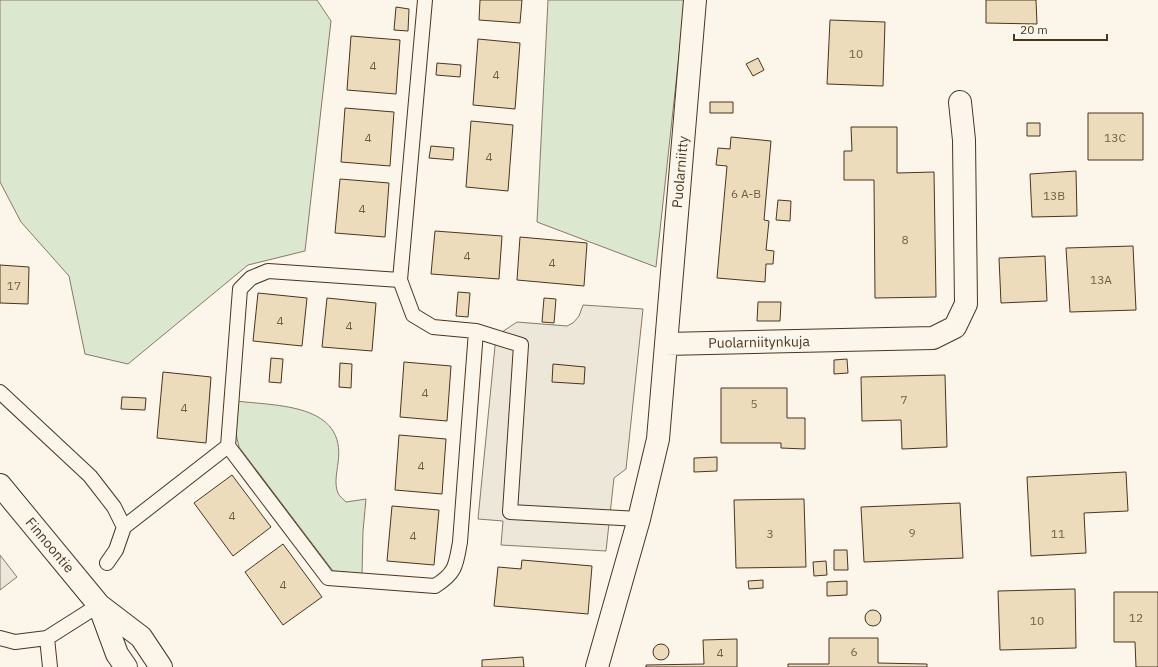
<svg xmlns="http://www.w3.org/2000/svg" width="1158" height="667" viewBox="0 0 1158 667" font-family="'IBM Plex Sans',sans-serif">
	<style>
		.green { fill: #dce7d0; stroke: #887966 }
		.parking { fill: #ede7d9; stroke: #887966 }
		.building { fill: #ecdcbc; stroke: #4a3520 }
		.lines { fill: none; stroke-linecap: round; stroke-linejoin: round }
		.service-casing { stroke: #4a3520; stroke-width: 16 }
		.minor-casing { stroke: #4a3520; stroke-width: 24 }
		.tertiary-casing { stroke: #4a3520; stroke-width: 24 }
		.service { stroke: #fbf6e9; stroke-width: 14 }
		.minor { stroke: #fbf6e9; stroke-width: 22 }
		.tertiary { stroke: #fbf6e9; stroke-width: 22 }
		.labels { text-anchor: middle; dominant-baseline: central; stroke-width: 3; stroke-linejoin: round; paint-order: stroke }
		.number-label { font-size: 12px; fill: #725f47 }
		.street-label { font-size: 14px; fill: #4a3520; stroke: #fbf6e9 }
	</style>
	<rect width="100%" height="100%" fill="#fbf6e9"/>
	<path class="green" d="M0 0H317L331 21 305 251 248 265 128 364 85 354 69 276 21 222 0 182Z
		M548 0H685L656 267 537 222Z
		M236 401C276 406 347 403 338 463 337 472 334 484 338 493 339 496 344 500 346 502L366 499 363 531 362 574 333 571 239 447 235 430Z"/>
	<path class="parking" d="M583 305 643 309 626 469 614 478 606 551 501 545 503 521 478 519 496 336 517 322 567 326 573 323 579 316Z
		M0 555 17 577 0 590Z"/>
	<path class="building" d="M480 0H522L520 23 479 20Z
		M986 0H1036L1037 24 986 23Z
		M396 7 409 9 408 31 394 30Z
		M830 20 885 22 883 86 827 84Z
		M351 36 400 40 396 94 347 90Z
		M478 39 520 43 515 109 473 105Z
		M758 58 764 70 753 76 746 64Z
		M437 63 461 65 460 77 436 75Z
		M710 102H733V113H710Z
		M345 108 394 112 390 166 341 162Z
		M1088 113H1143V160H1088Z
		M471 121 513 125 508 191 466 187Z
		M1027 123H1040V136H1027Z
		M851 127H897V173L934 172 936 297 875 298 874 180H844V151H852Z
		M731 137 771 141 764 220 769 221 766 250 774 251 773 264H766L765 282 717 278 727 166 716 165 718 148 730 149Z
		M431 146 454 148 453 160 429 158Z
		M1076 171 1077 216 1032 217 1030 174Z
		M340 179 389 183 385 237 335 233Z
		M778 200 791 201 790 221 776 220Z
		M435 231 502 236 499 279 431 274Z
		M520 237 587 243 584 286 517 280Z
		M1133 246 1136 310 1070 312 1066 248Z
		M1045 256 1047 301 1001 303 999 258Z
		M0 265 29 267 28 304 0 303Z
		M458 292 470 293 468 317 456 316Z
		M258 293 307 298 302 346 253 341Z
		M327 298 376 303 372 351 322 347Z
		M544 298 556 299 554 323 542 322Z
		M758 302H781L780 321H757Z
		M271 358 283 359 281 383 269 382Z
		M847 359 848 373 834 374V360Z
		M404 362 451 366 447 421 400 417Z
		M340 363 352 364 351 388 339 387Z
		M553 364 585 367 584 384 552 382Z
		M163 372 211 377 206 443 157 438Z
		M945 375 947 447 902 449 901 420 862 421 861 377Z
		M721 388H787V418H805V449L781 448V443H721Z
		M122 397 146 398 145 410 121 409Z
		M399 435 446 439 442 494 395 490Z
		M717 457V471L694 472V458Z
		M1126 472 1128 511 1084 513 1086 553 1031 556 1027 477Z
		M232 475 271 527 233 556 194 503Z
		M804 499 806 567 736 568 734 500Z
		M960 503 963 558 864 562 861 507Z
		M392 506 439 510 434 565 387 561Z
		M283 544 322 597 283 625 245 572Z
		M834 550H847L848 570H834Z
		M522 560 592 566 588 614 494 606 498 567 521 569Z
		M826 561 827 575 814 576 813 562Z
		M763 580V588L749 589 748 581Z
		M847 581V595L827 596V582Z
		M1075 589 1076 648 1000 650 998 591Z
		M1114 592H1158V667H1136L1135 642H1114Z
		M865 618a8 8 0 1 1 16 0a8 8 0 1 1-16 0Z
		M829 638H878V663L927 664V667H788V664H829Z
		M737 639V667H646V665L704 664 703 640Z
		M653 652a8 8 0 1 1 16 0a8 8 0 1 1-16 0Z
		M523 657 524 667H482V660Z"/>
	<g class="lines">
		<defs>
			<path id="service" d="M425 0 400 280 413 315 433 327 476 331 521 345 510 512 639 519
				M400 280 268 271 251 278 240 289 228 446 328 578 435 586C456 573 456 565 460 542L476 331
				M0 392 90 476 114 507 124 527 116 550 107 563
				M124 527 228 446
				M0 638 15 642 47 638 99 605
				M47 638 50 667"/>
			<path id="minor" d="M666 344 695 0
				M597 667 639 519 658 439 666 344 933 338 955 327 966 304 964 140 960 102"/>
			<path id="tertiary" d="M0 485 99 605 141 637 161 667
				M99 605 117 654 126 667"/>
		</defs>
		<use href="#service" class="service-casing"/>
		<use href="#minor" class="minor-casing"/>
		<use href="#tertiary" class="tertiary-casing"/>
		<use href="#service" class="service"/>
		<use href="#minor" class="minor"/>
		<use href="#tertiary" class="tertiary"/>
	</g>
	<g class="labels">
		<g class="number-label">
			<text x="856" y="53">10</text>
			<text x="373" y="65">4</text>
			<text x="496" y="74">4</text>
			<text x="368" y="137">4</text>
			<text x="1115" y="137">13C</text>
			<text x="489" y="156">4</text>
			<text x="746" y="193">6 A-B</text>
			<text x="1054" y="195">13B</text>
			<text x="362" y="208">4</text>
			<text x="905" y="239">8</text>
			<text x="467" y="255">4</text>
			<text x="552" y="262">4</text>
			<text x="1101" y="279">13A</text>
			<text x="14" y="285">17</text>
			<text x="280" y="320">4</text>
			<text x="349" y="325">4</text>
			<text x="425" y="392">4</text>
			<text x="904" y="399">7</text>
			<text x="754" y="403">5</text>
			<text x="184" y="407">4</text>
			<text x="421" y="465">4</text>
			<text x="232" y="515">4</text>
			<text x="912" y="532">9</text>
			<text x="770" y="533">3</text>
			<text x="1058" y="533">11</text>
			<text x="413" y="535">4</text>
			<text x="283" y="584">4</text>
			<text x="1136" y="617">12</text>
			<text x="1037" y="620">10</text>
			<text x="854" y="651">6</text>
			<text x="720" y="652">4</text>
		</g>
		<g class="street-label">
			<text transform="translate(680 172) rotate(-85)">Puolarniitty</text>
			<text transform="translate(759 342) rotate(-1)">Puolarniitynkuja</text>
			<text transform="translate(50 545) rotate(50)">Finnoontie</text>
		</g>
	</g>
	<path d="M1014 34v6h93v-6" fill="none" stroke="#4a3520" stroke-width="2"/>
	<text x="1020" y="34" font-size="12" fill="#4a3520" stroke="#fbf6e9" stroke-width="3" paint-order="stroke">20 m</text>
</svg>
